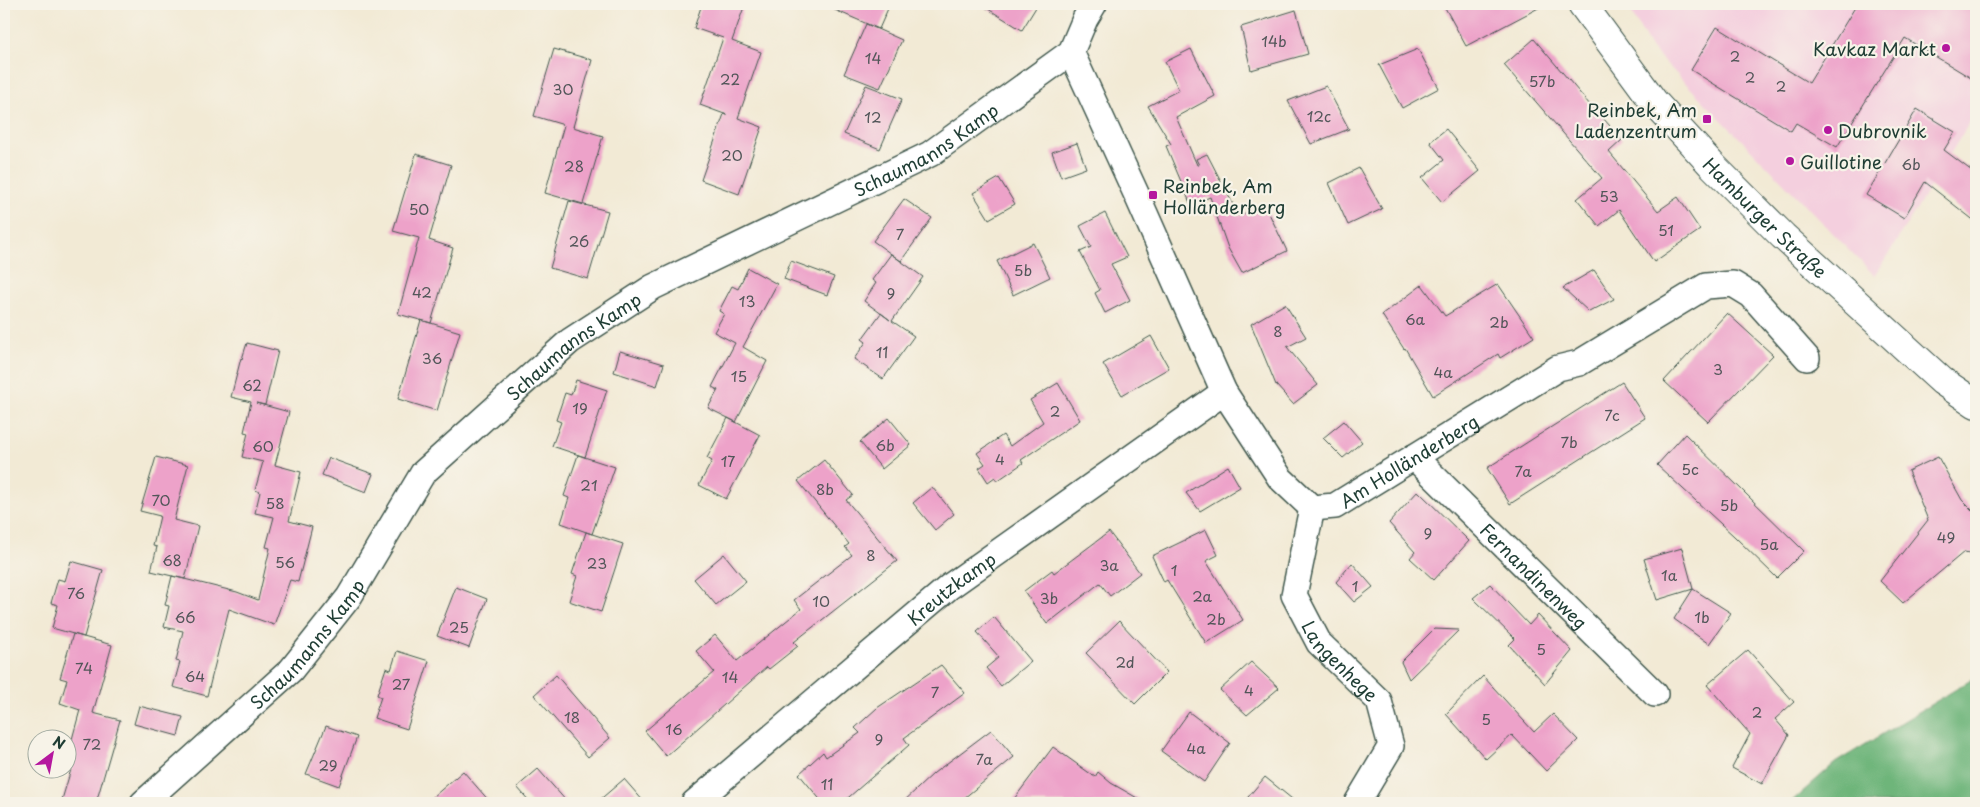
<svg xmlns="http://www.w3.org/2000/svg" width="1980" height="807" viewBox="0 0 1980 807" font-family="'Playpen Sans',sans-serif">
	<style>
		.built { fill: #f4cfde }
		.forest { fill: #6eb57a; stroke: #467957 }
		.building { fill: #eda2c9 }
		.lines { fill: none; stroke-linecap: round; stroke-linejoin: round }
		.minor-casing { stroke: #3f574c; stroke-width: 28 }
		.major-casing { stroke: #3f574c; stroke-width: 30 }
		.minor { stroke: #fff; stroke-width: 25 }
		.major { stroke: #fff; stroke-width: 28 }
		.poi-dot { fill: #b5179e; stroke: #f7f3e8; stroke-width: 2 }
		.labels { text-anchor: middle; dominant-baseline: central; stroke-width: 4.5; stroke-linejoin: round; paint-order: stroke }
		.number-label { font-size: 15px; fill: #525659 }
		.poi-label { font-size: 18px; fill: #1f3d34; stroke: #f7f3e8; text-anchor: start }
		.street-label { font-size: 18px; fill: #1f3d34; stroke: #f7f3e8 }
	</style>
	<rect width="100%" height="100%" fill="#f7f3e8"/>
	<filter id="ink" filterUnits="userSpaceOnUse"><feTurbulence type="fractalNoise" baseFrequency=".02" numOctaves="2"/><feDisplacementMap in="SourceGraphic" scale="10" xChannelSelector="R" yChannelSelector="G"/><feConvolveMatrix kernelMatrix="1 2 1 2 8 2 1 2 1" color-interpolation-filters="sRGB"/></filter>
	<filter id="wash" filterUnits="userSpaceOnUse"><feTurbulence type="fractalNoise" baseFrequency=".0096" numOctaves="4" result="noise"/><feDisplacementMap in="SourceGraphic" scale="20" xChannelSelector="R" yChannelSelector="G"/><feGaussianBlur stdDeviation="1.12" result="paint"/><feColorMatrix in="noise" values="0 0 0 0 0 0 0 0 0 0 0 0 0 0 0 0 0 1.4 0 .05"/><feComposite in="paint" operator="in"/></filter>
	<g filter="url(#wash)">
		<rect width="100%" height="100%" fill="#f2ead5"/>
		<path class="built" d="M1626 4H1976V112L1875 276 1652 49Z"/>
		<path class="forest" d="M1976 677V803H1790L1835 763Z"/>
		<g id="blocks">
			<path class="building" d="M702 4H745L732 41 761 52 738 118 762 127 739 194 701 180 724 114 727 115 700 105 723 38 694 28Z
				M821 4H890L879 29Z
				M980 4H1038L1022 30Z
				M1443 4H1546L1466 46Z
				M1857 4H1963L1976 12V81L1905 38 1837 147 1796 123 1791 131 1691 70 1717 27 1809 83Z
				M1296 10 1308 54 1251 70 1241 27Z
				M866 24 902 40 880 88 844 74Z
				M1534 39 1596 112 1597 111 1622 140 1609 152 1658 211 1678 197 1700 230 1654 262 1619 210 1599 226 1577 199 1602 178 1504 65Z
				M554 49 592 60 573 127 603 136 583 204 545 193 564 125 534 116Z
				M1191 49 1215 96 1176 117 1197 165H1199L1196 159 1207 154 1239 216 1265 205 1287 251 1242 273 1228 248 1210 197 1191 205 1166 146 1171 144 1148 106 1179 90 1165 62Z
				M1418 49 1439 88 1402 108 1379 65Z
				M866 85 902 99 880 149 844 134Z
				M1326 86 1349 129 1311 144 1288 101Z
				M1917 109 1955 132 1944 150 1976 174V222L1925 182 1904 218 1866 195Z
				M1446 129 1480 171 1442 202 1422 178 1444 160 1430 142Z
				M1077 143 1086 168 1061 177 1052 152Z
				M416 154 451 165 429 240 453 248 431 323 398 314 419 238 393 231Z
				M1359 168 1382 209 1348 225 1329 183Z
				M999 178 1015 204 989 219 973 193Z
				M904 199 932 218 901 261 873 241Z
				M569 201 608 211 588 279 550 268Z
				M1105 213 1127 257 1111 264 1130 300 1105 313 1095 293 1100 290 1080 252 1091 247 1080 226Z
				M1033 243 1050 277 1013 295 997 261Z
				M891 254 923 277 892 321 914 336 883 379 854 359 866 342 862 339 881 313 890 320 864 301 876 283 872 280Z
				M791 261 834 277 827 295 784 279Z
				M748 268 777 284 743 347 767 361 736 422 708 408 718 390 712 387 735 343 714 332 724 314 719 311 732 286 738 289Z
				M1594 270 1614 299 1589 312 1563 288Z
				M1498 284 1534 337 1500 358 1498 354 1433 396 1405 348 1404 349 1382 315 1422 285 1445 316Z
				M1285 304 1306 337 1287 347 1318 385 1293 404 1276 385 1251 324Z
				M1727 313 1773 355 1708 422 1664 381Z
				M421 320 460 332 437 411 398 399Z
				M1151 336 1169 368 1122 395 1103 364Z
				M247 343 278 351 265 405 256 403 289 412 275 465 301 472 289 521 312 527 298 582 290 580 274 625 229 609 207 696 173 687 180 662 176 661 183 631 164 627 169 606 165 605 172 576 237 592 258 600 270 548 266 547 274 517 255 513 260 492 255 490 263 462 242 457 248 433 244 432 251 402 231 397 241 358 242 359Z
				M620 351 664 364 657 386 614 372Z
				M576 380 607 390 585 457 552 446 561 422 556 420 565 393 571 395Z
				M1622 382 1645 418 1510 504 1487 468Z
				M1058 383 1080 420 1021 460 1023 463 997 481 995 477 988 482 979 468 985 464 977 453 1003 435 1010 446 1043 422 1030 400Z
				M728 418 760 435 726 499 699 485 712 461 707 458Z
				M889 418 911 445 882 469 860 442Z
				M1344 421 1362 442 1343 458 1323 438Z
				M1685 434 1804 551 1777 578 1734 536 1657 465Z
				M578 455 615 467 592 534 561 523 569 498 564 496Z
				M156 457 188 465 174 520 198 526 185 579 151 571 157 547 153 546 160 516 140 511Z
				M1938 457 1962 500 1976 514V554L1964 552 1903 603 1880 581 1928 520 1908 471Z
				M329 458 373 474 366 492 322 475Z
				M824 460 853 495 846 500 897 561 794 642 798 646 769 669 767 667 666 756 645 731 714 672 696 651 715 635 737 661 801 609 794 600 852 555 845 547 849 544 798 481Z
				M1228 466 1240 487 1200 511 1186 493Z
				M932 487 954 514 935 530 913 503Z
				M1418 491 1469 541 1434 580 1410 558 1415 552 1389 523Z
				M1206 530 1218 555 1206 561 1243 620 1206 643 1167 580 1164 582 1152 556Z
				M586 532 623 544 601 612 569 601 577 576 572 574Z
				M1109 532 1140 573 1110 596 1100 583 1047 624 1024 591 1052 570 1054 573Z
				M1682 548 1693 589 1657 600 1644 559Z
				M724 554 746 581 716 605 694 579Z
				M71 561 103 570 84 637 52 628 58 605 51 603 58 579 65 581Z
				M1352 563 1373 587 1354 602 1336 582Z
				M1490 584 1529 625 1538 615 1572 651 1545 684 1509 645 1515 639 1473 598Z
				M456 587 487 599 469 648 437 636Z
				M1693 589 1731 613 1709 644 1674 619Z
				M994 617 1031 661 1001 686 986 668 999 657 977 632Z
				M1119 621 1167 672 1135 704 1086 653Z
				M1434 629 1459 630 1409 679 1401 662Z
				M73 634 112 645 93 713 120 720 96 803H61L75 756 68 754 80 710 60 703 67 680 60 678Z
				M1748 650 1794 702 1775 719 1789 735 1762 784 1732 768 1750 734 1707 685Z
				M397 651 429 661 407 729 374 718 381 697 377 695 386 668 391 670Z
				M1251 662 1279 688 1247 715 1220 690Z
				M941 665 965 693 904 738 909 745 842 803H823L799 774 823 752 826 757 860 733 855 728 877 708Z
				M556 675 610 738 588 757 534 695Z
				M1483 676 1534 732 1553 714 1578 740 1546 771 1512 735 1486 759 1446 714Z
				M139 706 183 717 178 736 134 724Z
				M1189 712 1230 743 1204 782 1161 751Z
				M326 726 357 737 339 786 306 774Z
				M991 730 1014 757 958 803H902L934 773Z
				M1053 747 1095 777 1098 772 1111 783 1146 803H1011Z
				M538 769 568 803H531L517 787Z
				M463 771 491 803H426Z
				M1265 777 1297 803H1243Z
				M624 779 645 803H596Z"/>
		</g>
	</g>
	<g filter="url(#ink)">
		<use href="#blocks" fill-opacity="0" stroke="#3f574c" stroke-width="1"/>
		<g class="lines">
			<defs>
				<g id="minor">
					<path id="s1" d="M1071 52 1139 200 1224 392 1280 478 1312 508 1335 506 1558 368 1579 363 1706 286 1733 284 1751 295 1807 358"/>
					<path id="s2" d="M1414 457 1655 694"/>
					<path id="s3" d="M1312 508 1294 595 1319 643 1379 701 1391 746 1357 803"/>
					<path id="s4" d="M143 803 291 670 349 597 423 473 570 341 653 287 930 154 1071 52 1085 19 1094 4"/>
					<path id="s5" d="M694 803 949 587 1224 392"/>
				</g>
				<g id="major">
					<path id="s6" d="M1582 4 1654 102 1711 164 1783 236 1942 381 1976 404"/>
				</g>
			</defs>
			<use href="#minor" class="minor-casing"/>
			<use href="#major" class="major-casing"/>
			<use href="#minor" class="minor"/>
			<use href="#major" class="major"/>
		</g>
	</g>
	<g class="poi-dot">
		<circle cx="1946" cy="48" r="5"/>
		<rect x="1702" y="114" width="10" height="10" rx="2.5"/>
		<circle cx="1828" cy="130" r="5"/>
		<circle cx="1790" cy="161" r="5"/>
		<rect x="1148" y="190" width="10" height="10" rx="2.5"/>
	</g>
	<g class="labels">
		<g class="number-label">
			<text x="1274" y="40">14b</text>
			<text x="1735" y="55">2</text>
			<text x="873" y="57">14</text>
			<text x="1750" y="76">2</text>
			<text x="730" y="78">22</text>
			<text x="1542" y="80">57b</text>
			<text x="1781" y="85">2</text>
			<text x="563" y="88">30</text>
			<text x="1319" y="115">12c</text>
			<text x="873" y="116">12</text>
			<text x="732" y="154">20</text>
			<text x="1911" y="163">6b</text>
			<text x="574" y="165">28</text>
			<text x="1609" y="195">53</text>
			<text x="419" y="208">50</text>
			<text x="1666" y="229">51</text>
			<text x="900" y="233">7</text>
			<text x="579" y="240">26</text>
			<text x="1023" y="269">5b</text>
			<text x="422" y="291">42</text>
			<text x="891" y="292">9</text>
			<text x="747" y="300">13</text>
			<text x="1415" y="318">6a</text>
			<text x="1499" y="321">2b</text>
			<text x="1278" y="330">8</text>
			<text x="882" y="351">11</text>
			<text x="432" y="357">36</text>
			<text x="1718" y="368">3</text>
			<text x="1443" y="371">4a</text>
			<text x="739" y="375">15</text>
			<text x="252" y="384">62</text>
			<text x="580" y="407">19</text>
			<text x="1055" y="410">2</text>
			<text x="1612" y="414">7c</text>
			<text x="1569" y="441">7b</text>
			<text x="885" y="444">6b</text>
			<text x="263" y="445">60</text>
			<text x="1000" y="458">4</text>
			<text x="728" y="460">17</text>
			<text x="1690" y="468">5c</text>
			<text x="1523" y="470">7a</text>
			<text x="589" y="484">21</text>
			<text x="825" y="488">8b</text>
			<text x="161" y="499">70</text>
			<text x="275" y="502">58</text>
			<text x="1729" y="504">5b</text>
			<text x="1428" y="532">9</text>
			<text x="1946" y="536">49</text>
			<text x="1769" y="543">5a</text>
			<text x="871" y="554">8</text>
			<text x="172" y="559">68</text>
			<text x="285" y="561">56</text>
			<text x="597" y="562">23</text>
			<text x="1109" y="564">3a</text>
			<text x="1174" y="569">1</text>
			<text x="1669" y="574">1a</text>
			<text x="1355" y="585">1</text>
			<text x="76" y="592">76</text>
			<text x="1202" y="595">2a</text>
			<text x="1049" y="597">3b</text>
			<text x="821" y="600">10</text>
			<text x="185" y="616">66</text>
			<text x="1702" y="616">1b</text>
			<text x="1216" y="618">2b</text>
			<text x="459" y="626">25</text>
			<text x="1541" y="648">5</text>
			<text x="1125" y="661">2d</text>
			<text x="84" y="667">74</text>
			<text x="195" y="675">64</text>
			<text x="730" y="676">14</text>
			<text x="401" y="683">27</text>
			<text x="1249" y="689">4</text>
			<text x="935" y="691">7</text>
			<text x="1757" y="711">2</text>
			<text x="572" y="716">18</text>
			<text x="1486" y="718">5</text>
			<text x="674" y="728">16</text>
			<text x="879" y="738">9</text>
			<text x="92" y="743">72</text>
			<text x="1196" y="747">4a</text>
			<text x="984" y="758">7a</text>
			<text x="328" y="764">29</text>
			<text x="827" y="783">11</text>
		</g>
		<g class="poi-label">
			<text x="1936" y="48" text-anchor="end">Kavkaz Markt</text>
			<text x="1697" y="109" text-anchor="end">Reinbek, Am<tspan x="1697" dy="21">Ladenzentrum</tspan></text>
			<text x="1838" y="130">Dubrovnik</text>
			<text x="1800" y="161">Guillotine</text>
			<text x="1163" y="185">Reinbek, Am<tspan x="1163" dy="21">Holländerberg</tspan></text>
		</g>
		<g class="street-label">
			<text stroke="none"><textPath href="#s4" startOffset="1039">Schaumanns Kamp</textPath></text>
			<text stroke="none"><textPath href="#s6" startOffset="282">Hamburger Straße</textPath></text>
			<text stroke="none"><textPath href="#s4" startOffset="634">Schaumanns Kamp</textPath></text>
			<text stroke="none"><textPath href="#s1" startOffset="629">Am Holländerberg</textPath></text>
			<text stroke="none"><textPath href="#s2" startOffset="169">Fernandinenweg</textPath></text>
			<text stroke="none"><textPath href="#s5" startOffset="335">Kreutzkamp</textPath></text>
			<text stroke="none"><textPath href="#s4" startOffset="229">Schaumanns Kamp</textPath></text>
			<text stroke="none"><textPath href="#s3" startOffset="170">Langenhege</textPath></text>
		</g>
	</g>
	<rect width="1980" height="807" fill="none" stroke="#f7f3e8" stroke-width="20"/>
	<g transform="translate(52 754) rotate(32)"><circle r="24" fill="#f7f3e8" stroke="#a1aaa0"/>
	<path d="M0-4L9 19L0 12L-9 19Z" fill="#b5179e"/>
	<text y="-8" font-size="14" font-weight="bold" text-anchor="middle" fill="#1f3d34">N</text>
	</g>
</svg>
